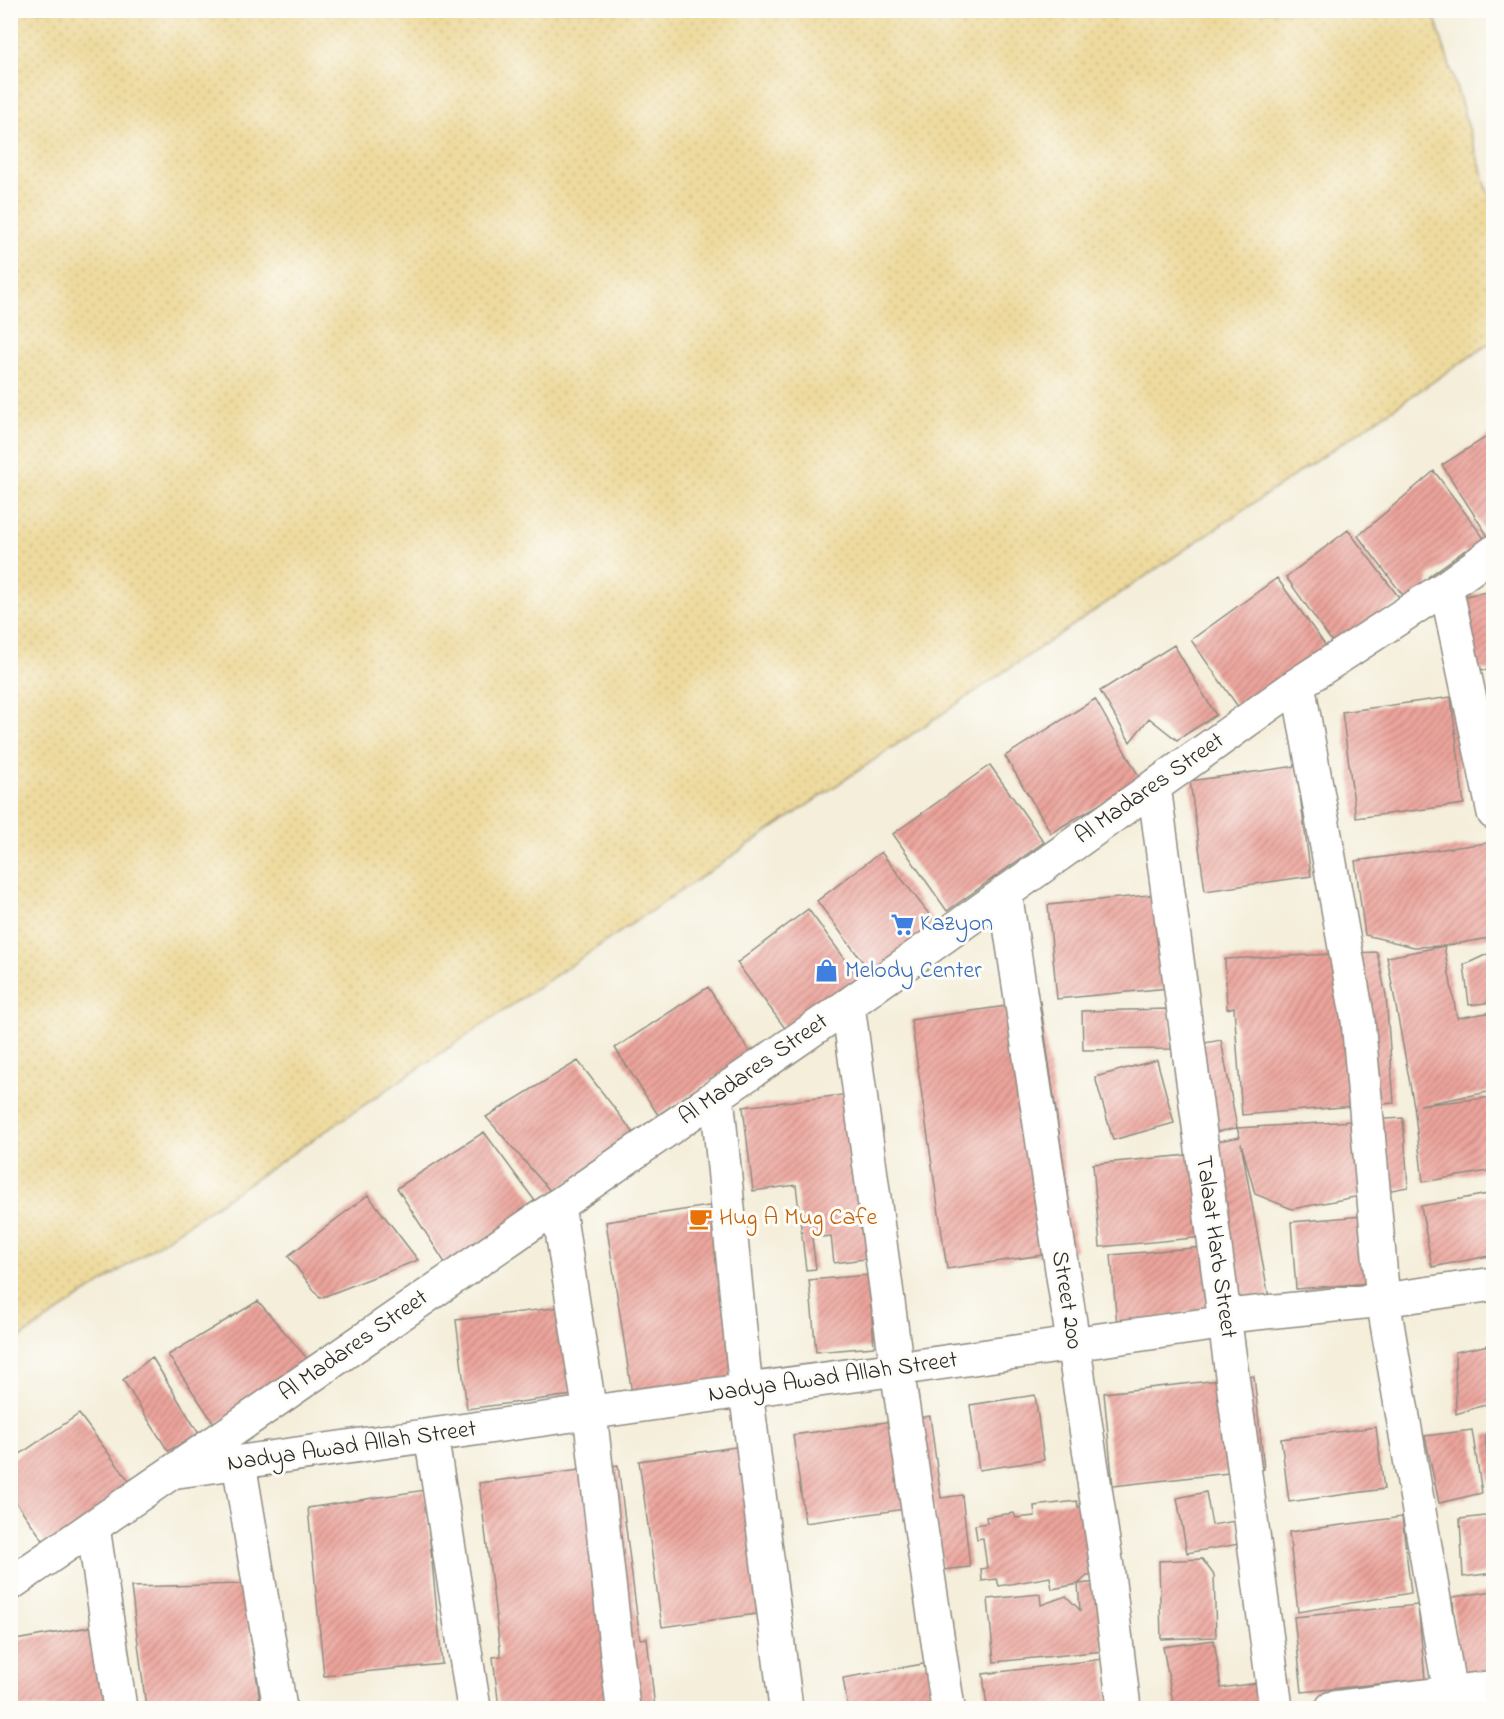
<svg xmlns="http://www.w3.org/2000/svg" width="1504" height="1719" viewBox="0 0 1504 1719" font-family="'Indie Flower',sans-serif">
	<style>
		.sand { fill: url(#sand-dots); stroke: #8c8264; stroke-width: 1.5 }
		.building { fill: url(#building-hatch) }
		.lines { fill: none; stroke-linecap: round; stroke-linejoin: round }
		.minor-casing { stroke: #908c82; stroke-width: 36 }
		.minor { stroke: #fff; stroke-width: 33 }
		.labels { text-anchor: middle; dominant-baseline: central; stroke-width: 6; stroke-linejoin: round; paint-order: stroke }
		.street-label { font-size: 24px; fill: #2b2b2b; stroke: #fdfcf7 }
		.shop-label { font-size: 24px; fill: #366cbe; stroke: #fdfcf7; text-anchor: start }
		.food-label { font-size: 24px; fill: #c56008; stroke: #fdfcf7; text-anchor: start }
	</style>
	<defs>
		<pattern id="sand-dots" width="8" height="8" patternUnits="userSpaceOnUse" patternTransform="scale(1.5)"><rect width="8" height="8" fill="#eeda9e"/><path d="M2 2h.1M6 6h.1" fill="none" stroke="#cb8" stroke-width="1.8" stroke-linecap="round"/></pattern>
		<pattern id="building-hatch" width="6" height="6" patternUnits="userSpaceOnUse" patternTransform="scale(1.5)"><rect width="6" height="6" fill="#eca49c"/><path d="M-1 1l2-2M0 6l6-6M5 7l2-2" fill="none" stroke="#bf867f"/></pattern>
	</defs>
	<rect width="100%" height="100%" fill="#fdfcf7"/>
	<filter id="ink" filterUnits="userSpaceOnUse"><feTurbulence type="fractalNoise" baseFrequency=".0167" numOctaves="2"/><feDisplacementMap in="SourceGraphic" scale="12" xChannelSelector="R" yChannelSelector="G"/><feConvolveMatrix kernelMatrix="1 2 1 2 8 2 1 2 1" color-interpolation-filters="sRGB"/></filter>
	<filter id="wash" filterUnits="userSpaceOnUse"><feTurbulence type="fractalNoise" baseFrequency=".008" numOctaves="4" result="noise"/><feDisplacementMap in="SourceGraphic" scale="24" xChannelSelector="R" yChannelSelector="G"/><feGaussianBlur stdDeviation="1.35" result="paint"/><feColorMatrix in="noise" values="0 0 0 0 0 0 0 0 0 0 0 0 0 0 0 0 0 1.4 0 .05"/><feComposite in="paint" operator="in"/></filter>
	<g filter="url(#wash)">
		<rect width="100%" height="100%" fill="#f4eeda"/>
		<path class="sand" d="M11 10 1433 11 1493 208V341L11 1344Z"/>
		<g id="blocks">
			<path class="building" d="M1494 432V539L1491 541 1442 465Z
				M1434 471 1489 545 1467 560 1465 550 1428 577 1429 590 1411 606 1358 536Z
				M1348 530 1401 600 1335 646 1286 577Z
				M1277 578 1328 649 1241 711 1191 640Z
				M1494 591V672L1475 668 1464 596Z
				M1174 645 1216 715 1177 740 1149 718 1130 742 1100 691Z
				M1451 697 1464 804 1356 818 1342 712Z
				M1095 699 1141 780 1051 833 1005 756Z
				M990 765 1044 842 947 911 893 834Z
				M1296 766 1311 876 1205 891 1190 781Z
				M1494 842V937L1444 946 1457 1018 1494 1012V1091L1420 1105 1494 1097V1170L1423 1182 1414 1106 1387 957 1444 946 1414 947 1365 935 1355 861Z
				M881 852 939 927 874 977 817 901Z
				M1159 894 1168 988 1057 999 1048 905Z
				M808 909 862 982 790 1035 737 963Z
				M1494 951V1002L1469 1005 1464 965Z
				M1377 952 1386 995 1394 1103 1242 1115 1234 1007 1227 1009 1225 959Z
				M708 987 751 1054 658 1115 615 1048Z
				M1040 1001 1076 1250 947 1269 911 1020Z
				M1170 1009 1171 1049 1083 1050 1082 1011Z
				M1221 1040 1237 1128 1199 1135 1183 1047Z
				M1157 1060 1174 1123 1113 1140 1095 1077Z
				M578 1061 636 1136 552 1193 486 1117Z
				M867 1092 887 1256 834 1263 831 1236 812 1238 816 1269 806 1270 796 1185 753 1191 743 1107Z
				M1403 1118 1408 1187 1292 1209 1255 1194 1241 1143 1269 1298 1117 1325 1111 1255 1227 1245 1225 1235 1100 1247 1093 1164 1210 1153 1208 1143 1240 1137 1237 1128Z
				M484 1132 538 1205 447 1266 397 1188Z
				M1494 1193V1255L1432 1267 1421 1206Z
				M368 1195 418 1260 320 1298 288 1256Z
				M734 1202 760 1374 632 1394 606 1222Z
				M1363 1216 1369 1283 1296 1289 1291 1222Z
				M869 1275 874 1347 816 1352 809 1280Z
				M258 1301 311 1363 215 1425 168 1355Z
				M561 1307 572 1395 467 1409 456 1320Z
				M1494 1344V1402L1456 1414 1455 1352Z
				M152 1357 199 1434 168 1451 123 1380Z
				M1254 1376 1264 1469 1113 1486 1104 1393Z
				M1035 1395 1044 1460 979 1470 970 1405Z
				M79 1414 133 1486 48 1547 10 1494V1461Z
				M930 1416 941 1498 962 1495 970 1567 942 1570 934 1505 805 1523 793 1435Z
				M1376 1427 1384 1489 1289 1502 1281 1439Z
				M1472 1430 1482 1493 1439 1503 1425 1436Z
				M1494 1433V1499L1491 1500 1485 1435Z
				M763 1443 786 1610 662 1627 639 1461Z
				M618 1465 640 1639 647 1638 655 1708H499L493 1657 501 1656 479 1483Z
				M425 1490 442 1664 324 1676 308 1508Z
				M1206 1492 1212 1525 1235 1521 1239 1544 1187 1553 1177 1498Z
				M1077 1501 1078 1507 1094 1506 1102 1575 1087 1576 1078 1584 1052 1589 1050 1577 999 1586 997 1579 982 1581 981 1569 987 1568 983 1538 977 1539 975 1525 987 1523 986 1517 1014 1513 1016 1518 1035 1516 1034 1506Z
				M1494 1515V1573L1463 1577 1460 1519Z
				M1402 1517 1411 1593 1298 1612 1289 1532Z
				M1202 1559 1214 1575 1216 1637 1161 1639 1159 1561Z
				M1098 1582 1104 1651 994 1662 988 1599 1040 1594 1041 1605 1066 1596 1080 1610 1078 1584Z
				M243 1584 261 1708H146L131 1587Z
				M1494 1591V1674L1458 1678 1453 1597Z
				M1418 1605 1425 1679 1302 1692 1294 1617Z
				M101 1625 109 1708H10V1641Z
				M1214 1640 1221 1688 1287 1679 1277 1708H1174L1163 1647Z
				M1103 1659 1109 1708H987L983 1674Z
				M929 1663 930 1708H848L843 1678Z"/>
		</g>
	</g>
	<g filter="url(#ink)">
		<use href="#blocks" fill-opacity="0" stroke="#908c82" stroke-width="1.5"/>
		<g class="lines">
			<defs>
				<path id="minor" d="M1446 587 1494 813
					M1298 684 1358 1020 1383 1300 1450 1693
					M1154 786 1276 1708
					M1005 892 1108 1574 1124 1708
					M848 1005 897 1369 948 1708
					M717 1096 746 1391 786 1708
					M558 1205 590 1413 623 1708
					M431 1435 474 1708
					M239 1463 280 1708
					M178 1471 1227 1322 1237 1315 1383 1300 1494 1284
					M93 1527 120 1708
					M10 1584 848 1005 1298 684 1446 587 1494 552
					M1332 1708 1494 1687"/>
			</defs>
			<use href="#minor" class="minor-casing"/>
			<use href="#minor" class="minor"/>
		</g>
	</g>
	<defs>
		<symbol id="supermarket-bare" viewBox="-9 -9 18 18"><path d="M-6-5.5h2.5l.6 2H6L4.5 2H-2.5L-4.4-4H-6ZM-1.5 3.2a1.3 1.3 0 1 0 .1 0ZM3 3.2a1.3 1.3 0 1 0 .1 0Z" fill="#3f7fe0" stroke="#fdfcf7" stroke-width="2.5" paint-order="stroke"/></symbol>
		<symbol id="shop-bare" viewBox="-9 -9 18 18"><path d="M-5-2.5h2.3a2.7 3.5 0 0 1 5.4 0H5L5.5 6h-11ZM-1.5-2.5h3a1.5 2.3 0 0 0-3 0Z" fill="#3f7fe0" stroke="#fdfcf7" stroke-width="2.5" paint-order="stroke"/></symbol>
		<symbol id="cafe-bare" viewBox="-9 -9 18 18"><path d="M-5.5-4.5H6V0H3Q3 3.5 0 3.5H-2.5Q-5.5 3.5-5.5 0ZM3-3.2v2h1.7v-2ZM-6 4.5H4V6H-6Z" fill="#e8710a" stroke="#fdfcf7" stroke-width="2.5" paint-order="stroke"/></symbol>
	</defs>
	<g fill-rule="evenodd">
		<use href="#supermarket-bare" x="886" y="908" width="33" height="33"/>
		<use href="#shop-bare" x="810" y="954" width="33" height="33"/>
		<use href="#cafe-bare" x="684" y="1202" width="33" height="33"/>
	</g>
	<g class="labels">
		<g class="street-label">
			<text transform="translate(1150 789) rotate(-35)">Al Madares Street</text>
			<text transform="translate(754 1070) rotate(-35)">Al Madares Street</text>
			<text transform="translate(1215 1247) rotate(82)">Talaat Harb Street</text>
			<text transform="translate(1066 1300) rotate(81)">Street 200</text>
			<text transform="translate(354 1346) rotate(-35)">Al Madares Street</text>
			<text transform="translate(833 1378) rotate(-8)">Nadya Awad Allah Street</text>
			<text transform="translate(352 1447) rotate(-8)">Nadya Awad Allah Street</text>
		</g>
		<g class="shop-label">
			<text x="920" y="924">Kazyon</text>
			<text x="845" y="971">Melody Center</text>
		</g>
		<g class="food-label">
			<text x="719" y="1218">Hug A Mug Cafe</text>
		</g>
	</g>
	<rect width="1504" height="1719" fill="none" stroke="#fdfcf7" stroke-width="36"/>
</svg>
